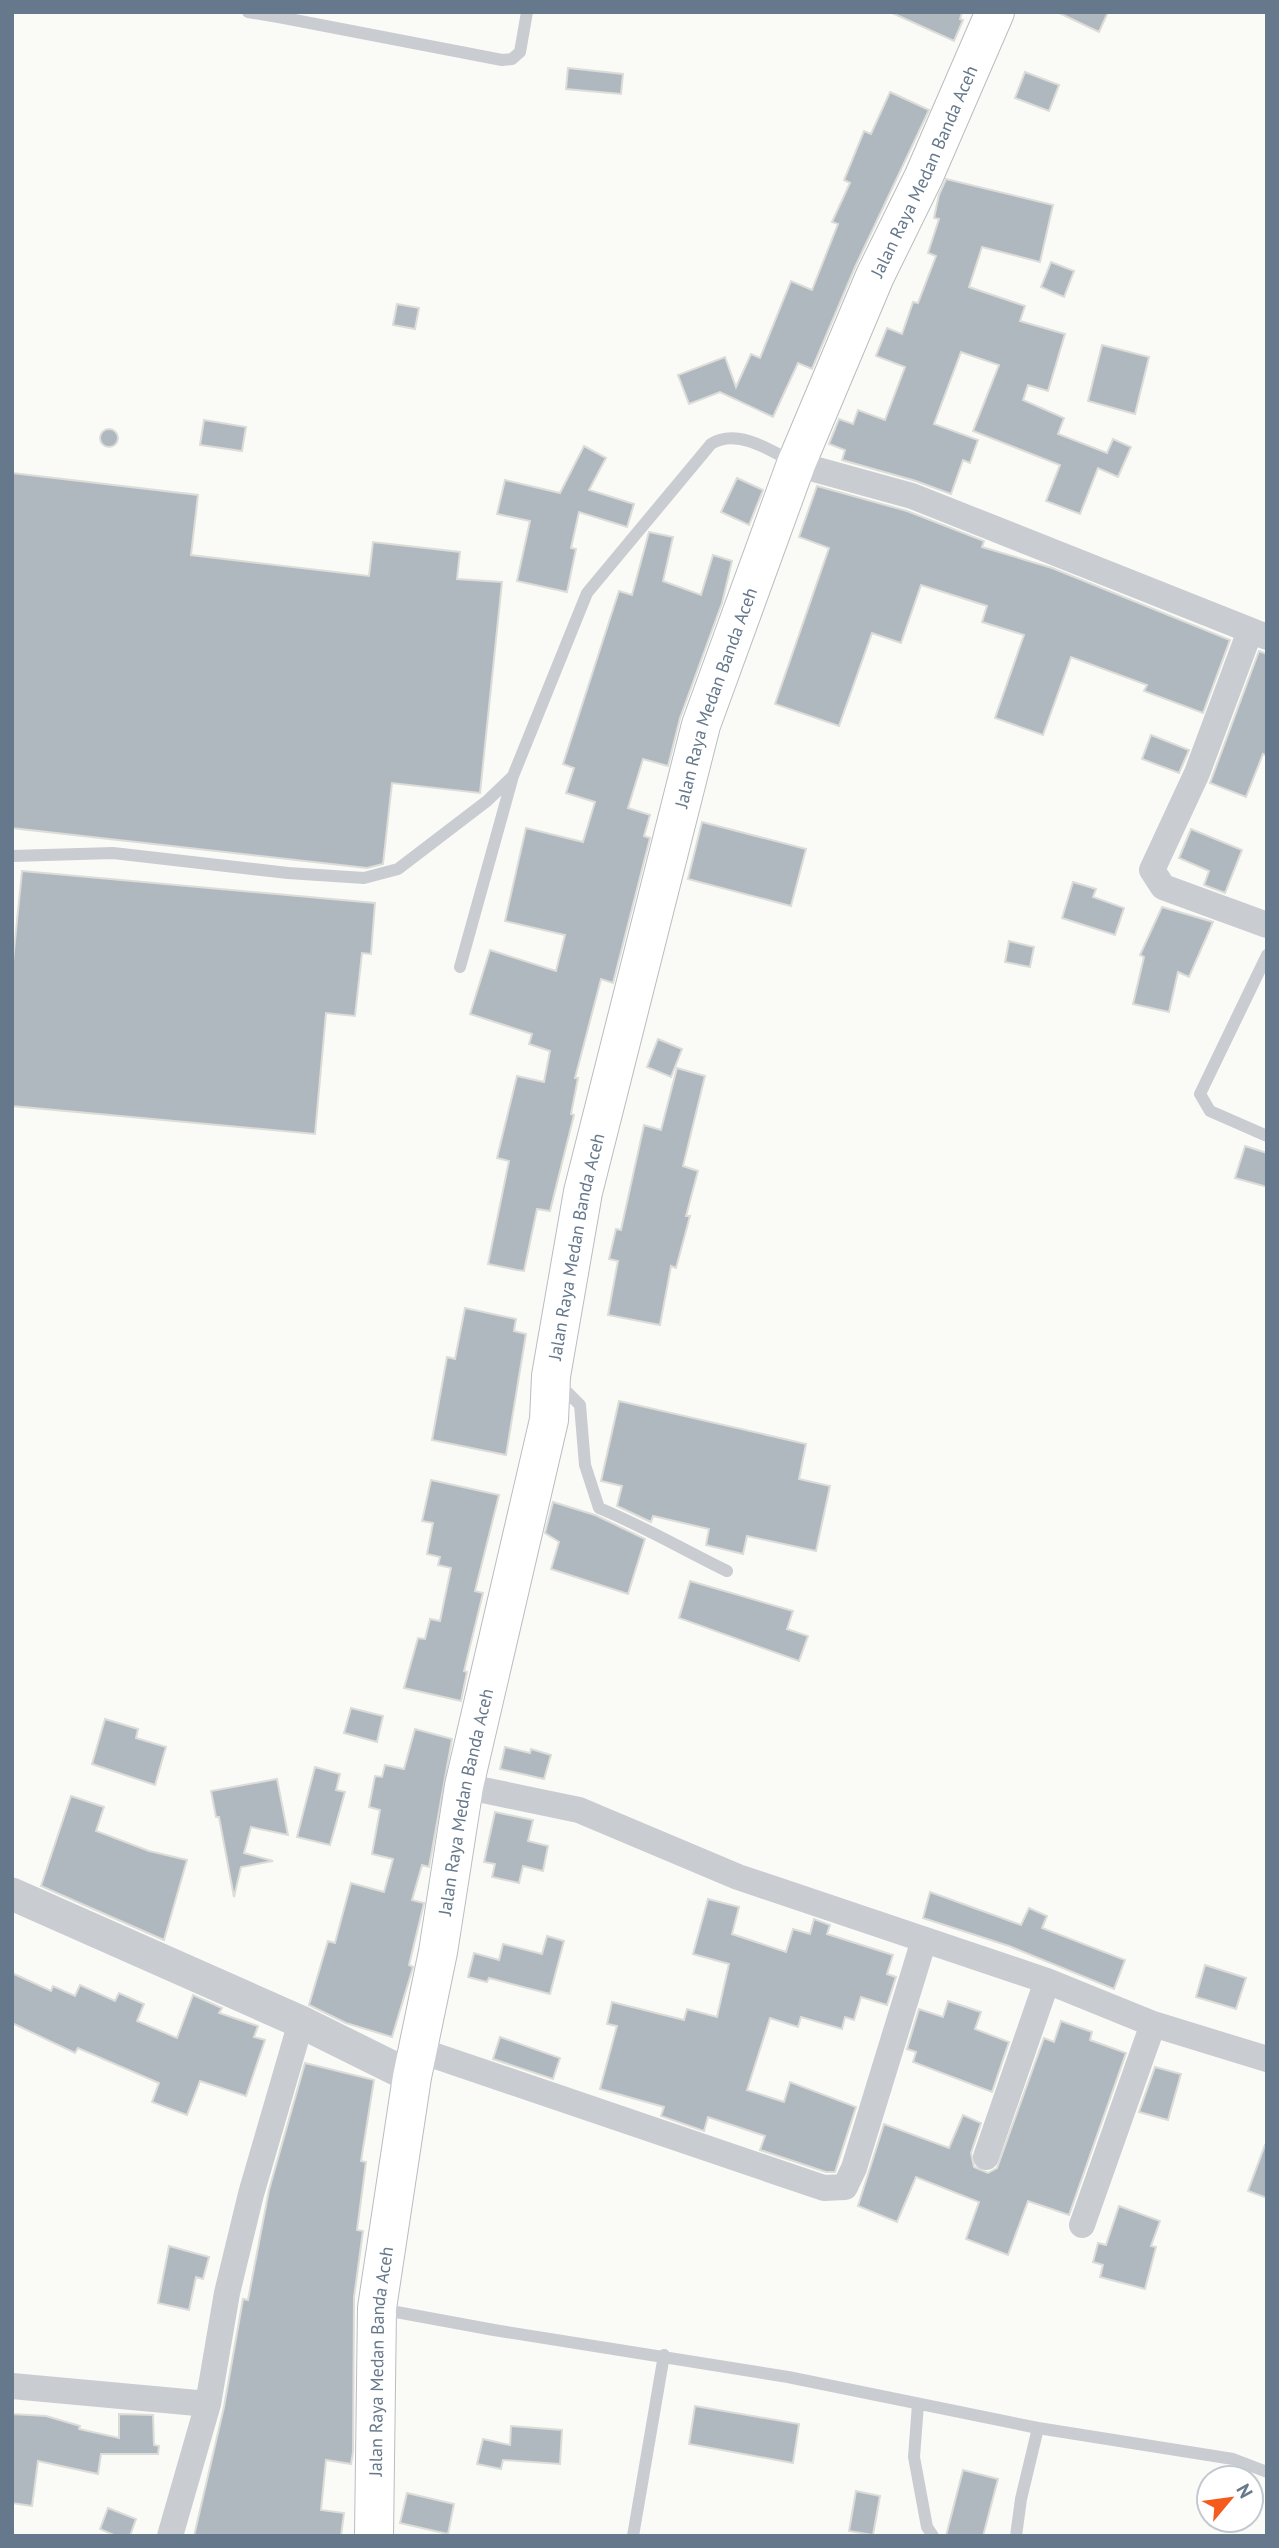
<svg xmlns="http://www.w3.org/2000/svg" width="1279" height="2548" viewBox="0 0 1279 2548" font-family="'PT Sans',sans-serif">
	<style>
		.building { fill: #b0b8bf; stroke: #dcdcd9; stroke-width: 2 }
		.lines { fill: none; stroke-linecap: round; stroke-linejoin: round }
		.trunk-casing { stroke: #b9bdc1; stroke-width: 40 }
		.service { stroke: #c9cdd1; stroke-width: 12 }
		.minor { stroke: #c9cdd1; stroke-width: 26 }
		.tertiary { stroke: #c9cdd1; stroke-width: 33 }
		.trunk { stroke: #fff; stroke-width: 38 }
		.labels { text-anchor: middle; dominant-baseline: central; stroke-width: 7; stroke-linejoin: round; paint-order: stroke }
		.street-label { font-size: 18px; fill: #66788b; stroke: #fff }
	</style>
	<rect width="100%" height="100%" fill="#fafaf7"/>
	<path class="building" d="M890 12H962L960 19 963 20 954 41Z
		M1057 12H1108L1099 32Z
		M568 68 623 74 621 94 566 89Z
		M1025 72 1059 85 1049 111 1015 98Z
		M890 92 929 110 855 267 812 369 798 363 773 417 720 392 689 404 678 375 725 357 736 387 751 354 760 358 791 281 812 290 838 224 832 222 850 183 844 180 864 131 871 134Z
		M946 179 1053 205 1040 262 982 247 969 287 1025 306 1020 321 1065 334 1048 391 1028 385 1023 400 1064 418 1058 434 1107 453 1113 439 1131 447 1118 477 1098 468 1080 514 1046 501 1060 465 973 431 999 365 961 352 934 424 978 440 970 463 963 460 951 494 916 481 842 460 845 450 829 444 839 419 853 424 858 410 885 420 905 367 876 356 887 328 902 334 913 302 918 303 936 256 928 253 939 219 934 218 939 195Z
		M1051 262 1074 271 1064 297 1041 287Z
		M397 304 419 308 415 329 393 325Z
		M1102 345 1149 357 1135 414 1088 401Z
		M204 420 246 427 242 451 200 445Z
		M100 438a9 9 0 1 1 18 0a9 9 0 1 1-18 0Z
		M584 446 606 458 589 490 634 504 627 527 579 512 571 548 576 549 567 592 517 581 530 521 497 514 505 480 560 493Z
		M12 473 198 495 191 555 369 576 373 542 460 552 457 579 502 582 480 793 392 783 383 864 367 868 12 828Z
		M737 478 763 490 749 525 721 512Z
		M817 486 907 511 984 541 982 547 1052 568 1230 640 1203 713 1144 691 1147 685 1071 657 1043 735 995 718 1024 635 982 622 987 606 921 585 901 643 872 633 839 726 775 704 829 548 799 537Z
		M649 532 673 537 663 581 701 595 713 555 732 561 722 603 680 718 668 766 643 759 628 808 650 815 644 836 650 838 613 983 601 979 575 1078H578L571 1114 574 1115 550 1211 537 1209 524 1271 517 1270 488 1264 509 1161 497 1158 517 1076 544 1082 550 1051 529 1044 532 1034 470 1014 490 950 556 971 565 935 505 921 526 828 583 842 595 802 566 793 574 768 563 764 619 591 632 595Z
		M1259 651 1267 654V756L1263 754 1246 797 1210 783Z
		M1151 735 1189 750 1179 773 1142 759Z
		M702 822 806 849 791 906 688 879Z
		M1191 829 1242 850 1225 893 1204 885 1209 871 1179 858Z
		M22 871 375 903 371 954 362 953 355 1016 326 1013 315 1134 12 1106V971Z
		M1073 882 1096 889 1093 897 1124 908 1115 935 1062 918Z
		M1162 907 1213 922 1189 977 1178 972 1169 1012 1133 1004 1144 957 1140 955Z
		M1009 941 1034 947 1030 967 1005 962Z
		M658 1039 682 1049 671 1077 647 1067Z
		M677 1068 705 1076 683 1166 698 1171 686 1216H690L676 1268 671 1266 660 1325 608 1315 618 1261 609 1259 616 1229 621 1230 644 1125 661 1130Z
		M1245 1146 1267 1153V1187L1235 1178Z
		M465 1308 516 1319 514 1331 526 1334 506 1455 432 1440 447 1357 455 1359Z
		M619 1401 806 1444 799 1479 830 1486 816 1551 747 1536 743 1554 706 1545 709 1529 653 1516 651 1522 617 1506 622 1486 601 1481Z
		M431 1480 499 1495 475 1591 483 1593 464 1671 467 1672 461 1701 404 1688 418 1638 425 1639 430 1619 440 1621 451 1568 438 1565 440 1557 427 1554 433 1523 422 1521Z
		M553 1502 595 1515 645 1539 628 1594 551 1569 559 1542 545 1533Z
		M690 1581 793 1611 787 1629 808 1636 799 1661 679 1618Z
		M351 1708 383 1716 377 1742 344 1733Z
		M105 1719 138 1729 136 1738 166 1747 155 1785 92 1764Z
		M415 1729 452 1739 429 1867 422 1865 412 1900 424 1903 409 1965 413 1967 392 2037 346 2023 309 2005 328 1941 335 1943 351 1883 384 1892 393 1859 372 1854 380 1810 369 1807 375 1776 382 1777 385 1765 404 1769Z
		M505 1747 530 1753 531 1749 551 1755 544 1779 500 1769Z
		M315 1767 340 1774 336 1790 345 1792 330 1845 297 1837Z
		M277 1779 288 1835 251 1827 244 1853 273 1861 241 1867 234 1897 219 1817H216L211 1791Z
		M71 1796 104 1807 96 1831 149 1851 187 1860 164 1940 41 1886Z
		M495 1812 533 1820 528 1841 548 1846 543 1871 523 1866 519 1883 492 1877 495 1864 484 1862Z
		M930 1892 1021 1925 1029 1908 1047 1916 1042 1928 1125 1960 1114 1989 1009 1946 923 1918Z
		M708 1899 739 1907 732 1934 786 1952 793 1929 810 1934 814 1919 830 1925 827 1934 893 1955 887 1974 896 1977 887 2005 861 1997 854 2020 845 2017 842 2029 801 2017 798 2027 770 2018 747 2090 784 2102 790 2082 856 2107 835 2172H826L760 2150 765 2136 708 2117 704 2131 661 2116 664 2107 600 2089 617 2026 607 2024 612 2002 684 2020 687 2009 717 2017 729 1964 693 1954Z
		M547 1936 564 1941 550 1994 489 1978 487 1982 468 1977 474 1953 499 1960 503 1944 542 1954Z
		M1205 1965 1246 1978 1236 2009 1196 1997Z
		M12 1973 51 1991 53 1986 75 1996 80 1985 115 2001 119 1993 144 2004 137 2021 177 2038 193 1995 222 2008 219 2013 258 2026 254 2037 265 2040 246 2096 200 2081 187 2115 152 2102 159 2083 78 2048 75 2053 12 2023Z
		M948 2001 981 2012 975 2029 1009 2042 992 2092 913 2062 916 2052 907 2049 919 2009 943 2017Z
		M1061 2021 1092 2032 1090 2040 1126 2053 1069 2215 1028 2201 1008 2255 966 2239 979 2202 916 2177 897 2222 858 2206 884 2124 949 2148 963 2115 981 2123 971 2153 974 2167 988 2173 997 2168 1044 2038 1054 2042Z
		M500 2037 560 2058 553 2079 493 2059Z
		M305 2063 374 2080 361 2161 366 2162 357 2230 363 2231 354 2297 353 2452 351 2464 326 2460 321 2510 344 2513 341 2536H194L224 2407 243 2299 248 2300 269 2190Z
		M1155 2067 1181 2074 1168 2120 1139 2112Z
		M1265 2145H1267V2198L1248 2191Z
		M1119 2206 1160 2221 1151 2246 1156 2247 1145 2289 1100 2277 1103 2265 1093 2262 1098 2243 1106 2245Z
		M169 2246 209 2257 203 2279 196 2277 189 2310 158 2303Z
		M695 2406 799 2424 793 2463 689 2444Z
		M12 2414 46 2416 80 2426 79 2429 119 2438V2414L153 2415 154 2445 159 2446 158 2454H101L98 2474 38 2461 32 2506 12 2503Z
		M511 2426 562 2430 560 2464 503 2460 501 2469 477 2464 483 2439 510 2445Z
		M963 2470 998 2479 983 2536H946Z
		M856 2491 880 2496 873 2535 849 2531Z
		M407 2493 454 2504 448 2534 400 2523Z
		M108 2508 136 2519 130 2536H116L100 2529Z"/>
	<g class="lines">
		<defs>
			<g id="trunk">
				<path id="s1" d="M374 2536 377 2308 412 2077 438 1952 464 1786 549 1420 551 1376 583 1192 701 725 796 464 875 276 924 176 995 12"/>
			</g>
		</defs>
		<use href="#trunk" class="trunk-casing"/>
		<path class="service" d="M248 12 284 18
			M287 12 284 18 502 60 512 59 520 52 527 12
			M12 856 113 853 288 873 364 878 398 869 487 801 513 776
			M1267 955 1200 1094 1210 1111 1267 1136
			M460 967 513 776 587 593 711 444C736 428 769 449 792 462
			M558 1383 580 1405 585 1465 599 1508C643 1526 684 1550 727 1571
			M380 2309 494 2330 788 2377 1038 2428 1233 2459 1267 2472
			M918 2404 914 2457 927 2527 933 2536
			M633 2536 664 2355
			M1016 2536 1021 2499 1038 2428"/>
		<path class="minor" d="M796 464 912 496 1267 637
			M1250 631 1197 773 1152 870 1163 887 1267 925
			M464 1786 579 1810 738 1877 1047 1981 1153 2024 1267 2059
			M418 2050 824 2188 845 2187 854 2168 924 1940
			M986 2157 1047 1981
			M1082 2225 1153 2024
			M12 2386 208 2404
			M170 2536 208 2404 227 2293 251 2194 301 2022"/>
		<path class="tertiary" d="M12 1894 301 2022 412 2077"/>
		<use href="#trunk" class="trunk"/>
	</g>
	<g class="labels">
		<g class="street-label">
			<text stroke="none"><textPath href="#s1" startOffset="2443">Jalan Raya Medan Banda Aceh</textPath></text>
			<text stroke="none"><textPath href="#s1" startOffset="1876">Jalan Raya Medan Banda Aceh</textPath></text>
			<text stroke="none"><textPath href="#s1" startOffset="1309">Jalan Raya Medan Banda Aceh</textPath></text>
			<text stroke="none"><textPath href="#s1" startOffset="742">Jalan Raya Medan Banda Aceh</textPath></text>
			<text stroke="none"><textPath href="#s1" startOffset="175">Jalan Raya Medan Banda Aceh</textPath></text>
		</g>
	</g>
	<rect width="1279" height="2548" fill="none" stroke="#66788b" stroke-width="28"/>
	<g transform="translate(1230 2499) rotate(61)"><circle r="33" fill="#ffffff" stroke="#c2c9d1" stroke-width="2"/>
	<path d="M0-5L12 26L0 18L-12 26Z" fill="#f45b1d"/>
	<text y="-10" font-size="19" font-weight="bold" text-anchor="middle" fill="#66788b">N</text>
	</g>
</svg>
